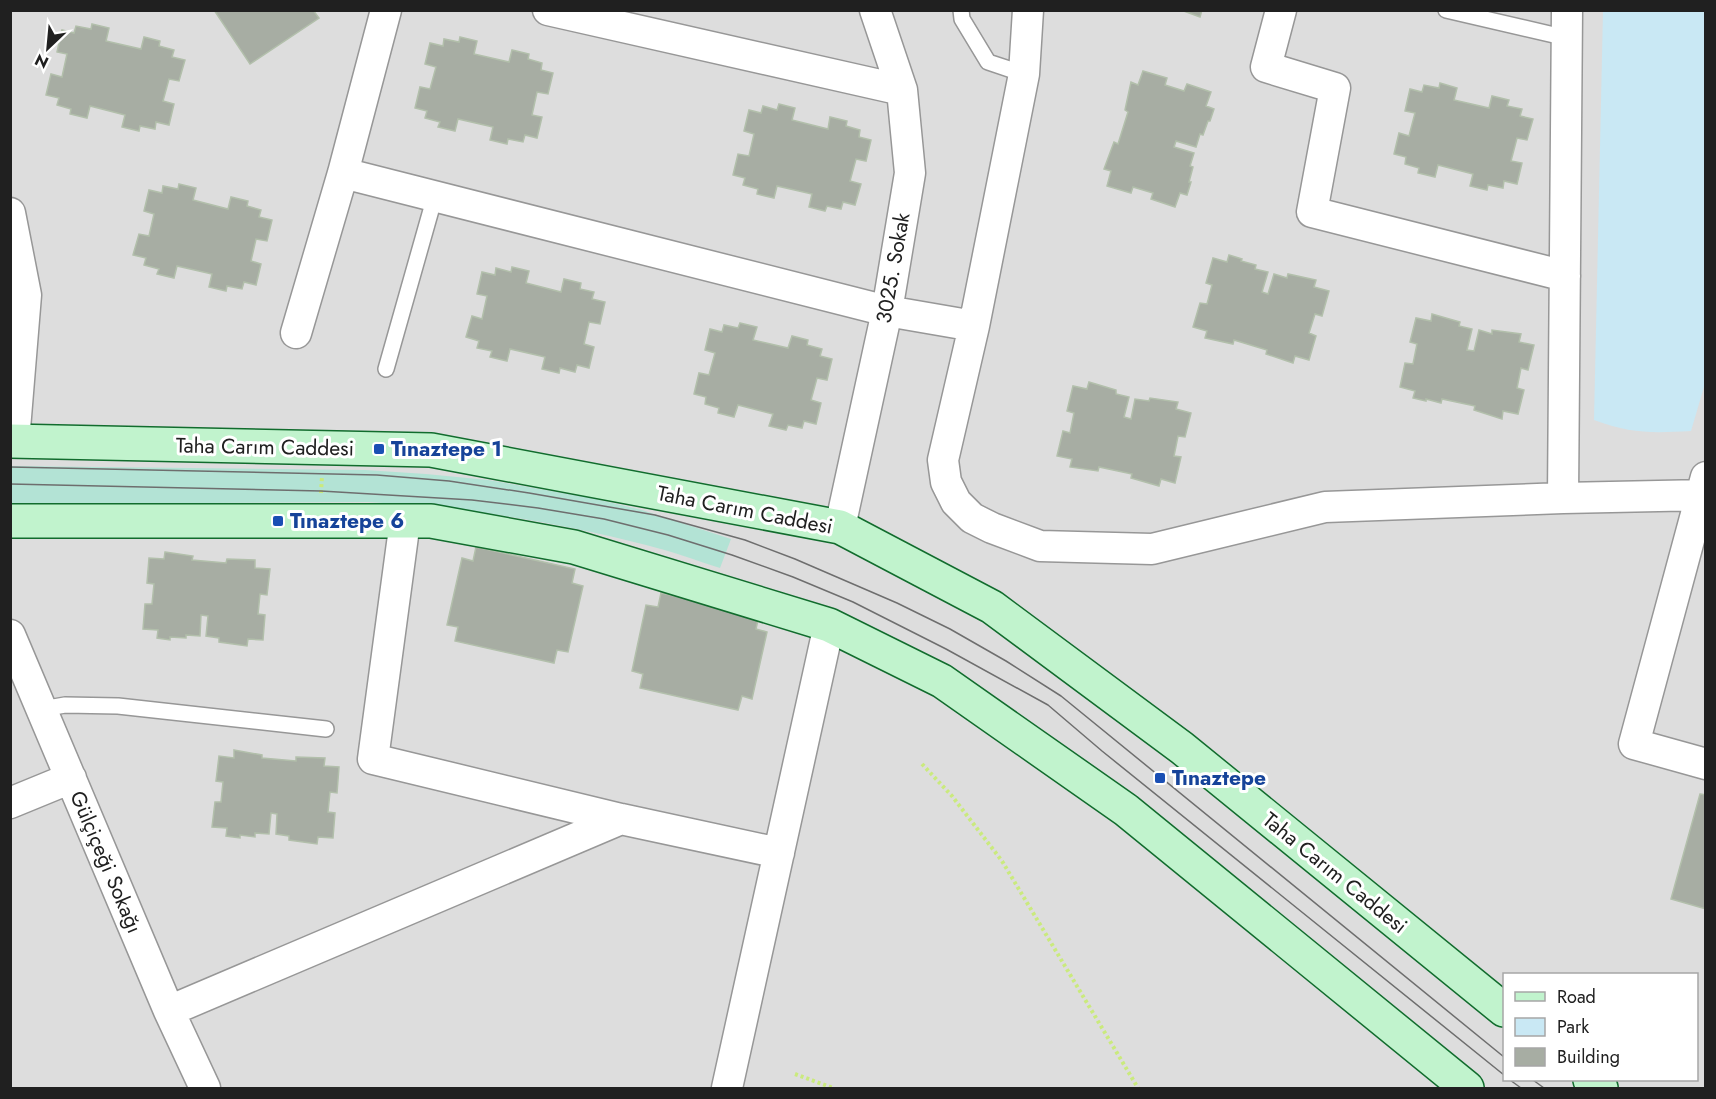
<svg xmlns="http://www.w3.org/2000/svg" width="1716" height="1099" viewBox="0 0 1716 1099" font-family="Jost,sans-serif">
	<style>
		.residential { fill: #ddd; fill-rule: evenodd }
		.grass { fill: #b3e3d5 }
		.park { fill: #c9e8f4 }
		.building { fill: #a7ada3; stroke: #b2bfab; stroke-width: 1.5 }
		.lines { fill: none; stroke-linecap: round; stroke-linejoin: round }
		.service-casing { stroke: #979797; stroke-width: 18 }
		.minor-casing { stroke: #979797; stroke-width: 33 }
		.secondary-casing { stroke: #116c2d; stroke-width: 36 }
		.path { stroke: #caea7d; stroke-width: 4; stroke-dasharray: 3 3; stroke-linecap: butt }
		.service { stroke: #fff; stroke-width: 15 }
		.minor { stroke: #fff; stroke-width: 30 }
		.secondary { stroke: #c1f3cd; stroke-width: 33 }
		.tram { stroke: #6e6e6e; stroke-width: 1.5 }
		.transit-dot { fill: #1a4fb4; stroke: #fff; stroke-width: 2 }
		.labels { text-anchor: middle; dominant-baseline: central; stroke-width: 6; stroke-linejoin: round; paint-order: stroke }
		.street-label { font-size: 21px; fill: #202020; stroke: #fff }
		.transit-label { font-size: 21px; font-weight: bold; fill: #164399; stroke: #fff; text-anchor: start }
	</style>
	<rect width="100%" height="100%" fill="#e8efe7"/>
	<path class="residential" d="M10 11H1705V1088H11ZM1504 974H1696V1080H1504Z"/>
	<path class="grass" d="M11 466 365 470 426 474 488 480 591 498 642 510 731 539 720 568C695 560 671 551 646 545 554 521 462 507 368 502L11 504Z"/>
	<path class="park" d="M1603 11H1705L1706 380 1691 431C1652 433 1632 434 1594 420Z"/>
	<path class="building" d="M214 10H313L319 18 250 64Z
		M1181 10H1202L1200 17Z
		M92 24 109 28 106 41 141 49 144 37 160 41 159 46 174 50 172 57 185 60 179 81 169 79 163 101 174 104 169 125 156 122 155 129 140 126 139 131 122 127 125 115 90 106 87 118 70 114 71 109 57 105 59 98 46 95 51 74 62 77 67 54 57 52 62 30 74 33 76 26 91 29Z
		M460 37 477 41 474 54 509 62 512 50 529 54 528 59 542 63 541 70 553 73 548 94 537 92 532 115 542 117 537 138 525 135 523 142 508 139 507 144 490 140 493 127 458 119 455 131 438 127 440 122 425 118 427 111 415 108 420 87 430 89 436 67 425 64 430 43 443 46 444 39 459 42Z
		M1143 71 1167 78 1165 85 1184 91 1187 84 1211 92 1206 106 1214 109 1210 121H1208L1203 135 1200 134 1196 147 1176 141 1174 147 1194 153 1190 166 1193 167 1189 182H1191L1187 195 1180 193 1175 207 1151 199 1153 193 1133 187 1131 193 1107 186 1111 171 1104 169 1114 142 1118 144 1128 112 1125 110 1131 82 1138 85Z
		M1440 83 1457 88 1454 100 1489 108 1492 96 1509 100 1507 106 1522 109 1520 116 1533 119 1527 140 1517 138 1511 161 1522 163 1517 184 1504 181 1503 188 1488 185 1487 190 1470 186 1473 174 1438 165 1435 177 1418 173 1419 168 1405 164 1406 157 1394 154 1399 133 1409 136 1415 113 1405 111 1410 89 1422 92 1424 85 1439 88Z
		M779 104 795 108 792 120 828 129 830 117 847 121 846 126 860 130 859 137 871 140 866 161 856 159 850 181 861 184 855 205 843 202 841 209 827 206 825 211 809 207 812 194 777 186 774 198 757 194 758 189 743 185 745 178 733 175 738 154 749 156 754 134 744 131 749 110 761 113 763 106 777 110Z
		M179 184 196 188 193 200 228 209 231 197 248 201 247 206 261 210 259 217 272 220 267 241 256 239 251 261 261 264 256 285 244 282 242 289 227 286 226 291 209 287 212 274 177 266 174 278 157 274 159 269 144 265 146 258 133 255 139 234 149 236 154 214 144 211 149 190 162 193 163 186 178 189Z
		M1229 255 1242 259 1241 261 1256 265 1255 269 1268 272 1262 292 1268 294 1274 274 1287 278 1288 274 1316 280 1314 287 1329 291 1322 316 1315 314 1309 333 1316 336 1309 360 1295 356 1293 363 1266 354 1267 350 1234 340 1233 344 1205 338 1207 331 1193 327 1200 303 1207 304 1212 285 1206 283 1213 258 1227 262Z
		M512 267 529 271 526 283 561 292 564 279 581 283 580 289 594 292 592 299 605 302 600 324 589 322 584 344 594 347 589 368 577 365 575 372 560 368 559 373 542 369 545 357 510 349 507 361 490 357 492 351 477 348 479 341 466 337 472 316 482 319 487 296 477 294 482 272 495 275 496 268 511 272Z
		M1432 314 1460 322 1459 326 1472 329 1467 350 1474 351 1479 330 1492 334V330L1521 334 1519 342 1534 345 1528 370 1521 368 1517 388 1524 390 1518 414 1503 411 1502 419 1474 410 1475 406 1442 399 1441 403 1426 399V401L1413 398 1415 391 1400 387 1405 363 1413 364 1417 344 1410 342 1416 318 1431 321Z
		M740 323 757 327 753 340 788 348 792 336 808 340 807 345 822 349 820 356 832 359 827 380 817 378 811 400 821 403 816 424 804 421 802 428 788 425 786 430 769 426 773 414 738 405 734 417 718 413 719 408 705 404 706 397 694 394 699 373 709 375 715 353 705 350 710 329 722 332 724 325 738 328Z
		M1089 382 1116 390V394L1129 397 1124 417 1131 419 1135 399 1149 401 1150 398 1178 402 1176 409 1191 413 1185 437 1178 436 1174 456 1181 457 1175 483 1161 479 1159 486 1131 478 1132 474 1099 467 1098 471 1070 467 1072 459 1057 456 1063 431 1070 433 1074 413 1067 411 1073 386 1087 389Z
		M476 547 575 569 572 583 583 586 568 652 557 650 554 663 455 641 458 627 447 625 462 558 473 561Z
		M165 552 193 556 192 560 226 563 227 559 255 560V568L270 569 267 595 260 594 258 614 265 615 263 640 248 639 247 646 219 642V638L206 636 208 616 201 615 200 636 186 635V638L170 637V640L157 638 158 630 143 629 145 604H152L154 584 147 583 149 558 164 559Z
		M661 593 759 615 756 629 767 632 752 699 742 696 738 710 640 688 643 674 632 671 646 605 658 607Z
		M234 750 262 755V758L296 761V757L325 758 324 766 339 767 337 793 330 792 328 812 335 813 333 838 318 837 317 844 289 840V836L276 834 277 814 271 813 269 834 255 833V837L240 835V838L226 836 227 828 212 827 215 802H221L223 782 216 781 219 756 234 758Z
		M1700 794 1706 795V909L1671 899Z"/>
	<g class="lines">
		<defs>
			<path id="service" d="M961 10 962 19 988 62 1024 74
				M1446 10 1567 38
				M386 369 435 196
				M42 709 65 705 118 706 326 729"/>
			<path id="minor" d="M548 10 902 90
				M1028 10 1024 74 974 326 943 460 946 482 956 502 972 518 992 528 1040 546 1152 549 1325 507 1563 498 1706 495
				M1281 10 1266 67 1335 88 1312 212 1565 276
				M343 173 887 311 974 326
				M10 213 26 295 14 441
				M296 333 343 173 386 10
				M1706 477 1634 744 1706 764
				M1563 498 1567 10
				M405 521 373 759 621 819 779 853
				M840 527 887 311 910 173 902 90 875 10
				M10 635 169 1011 205 1088
				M10 803 71 778
				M169 1011 621 819
				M727 1088 829 625"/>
			<path id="secondary" d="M10 441 431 450 840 527 992 607 1182 748 1504 1010
				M10 521H431L574 547 829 625 942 681 1126 810 1467 1088
				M1590 1080 1601 1088"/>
		</defs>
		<use href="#service" class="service-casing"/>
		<use href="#minor" class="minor-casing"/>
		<use href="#secondary" class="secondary-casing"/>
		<path class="path" d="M321 493 322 476
			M922 764 952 796 1002 861 1138 1088
			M795 1074 833 1088"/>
		<use href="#service" class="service"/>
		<use href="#minor" class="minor"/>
		<use href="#secondary" class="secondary"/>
		<path class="tram" d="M10 467 377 475 449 481 529 493 655 515 745 540 795 559 897 603 950 629 1006 661 1061 696 1504 1057
			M10 484 321 491 472 500 538 508 604 519 668 535 732 555 793 577 853 602 946 649 1048 705 1102 751 1504 1075
			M1510 1080 1521 1088
			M1533 1080 1544 1088"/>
	</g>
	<g class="transit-dot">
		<rect x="373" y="443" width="12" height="12" rx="3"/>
		<rect x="272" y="515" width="12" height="12" rx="3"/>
		<rect x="1154" y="772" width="12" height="12" rx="3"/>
	</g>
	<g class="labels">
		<g class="street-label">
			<text transform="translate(893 268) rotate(-80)">3025. Sokak</text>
			<text transform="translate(265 447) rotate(1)">Taha Carım Caddesi</text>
			<text transform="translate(745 510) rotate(11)">Taha Carım Caddesi</text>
			<text transform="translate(106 862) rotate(67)">Gülçiçeği Sokağı</text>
			<text transform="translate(1335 873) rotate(39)">Taha Carım Caddesi</text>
		</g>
		<g class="transit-label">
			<text x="391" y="449">Tınaztepe 1</text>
			<text x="290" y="521">Tınaztepe 6</text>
			<text x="1172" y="778">Tınaztepe</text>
		</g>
	</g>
	<rect width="1716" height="1099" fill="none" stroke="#202020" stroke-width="24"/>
	<rect x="1503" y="973" width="195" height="108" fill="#ffffff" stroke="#a6a6a6" stroke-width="1.5"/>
	<rect x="1515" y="992" width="30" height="9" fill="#c1f3cd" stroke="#a6a6a6" stroke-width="1.5"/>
	<text x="1557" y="1003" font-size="18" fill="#202020">Road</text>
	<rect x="1515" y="1018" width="30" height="18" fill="#c9e8f4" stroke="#a6a6a6" stroke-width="1.5"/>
	<text x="1557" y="1033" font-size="18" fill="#202020">Park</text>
	<rect x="1515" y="1048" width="30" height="18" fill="#a7ada3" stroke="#a6a6a6" stroke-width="1.5"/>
	<text x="1557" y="1063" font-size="18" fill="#202020">Building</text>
	<g transform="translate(48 48) rotate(206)" stroke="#ffffff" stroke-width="4.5" paint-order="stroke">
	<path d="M0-4.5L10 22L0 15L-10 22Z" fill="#202020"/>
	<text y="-9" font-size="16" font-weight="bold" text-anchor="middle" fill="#202020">N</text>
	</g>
</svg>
